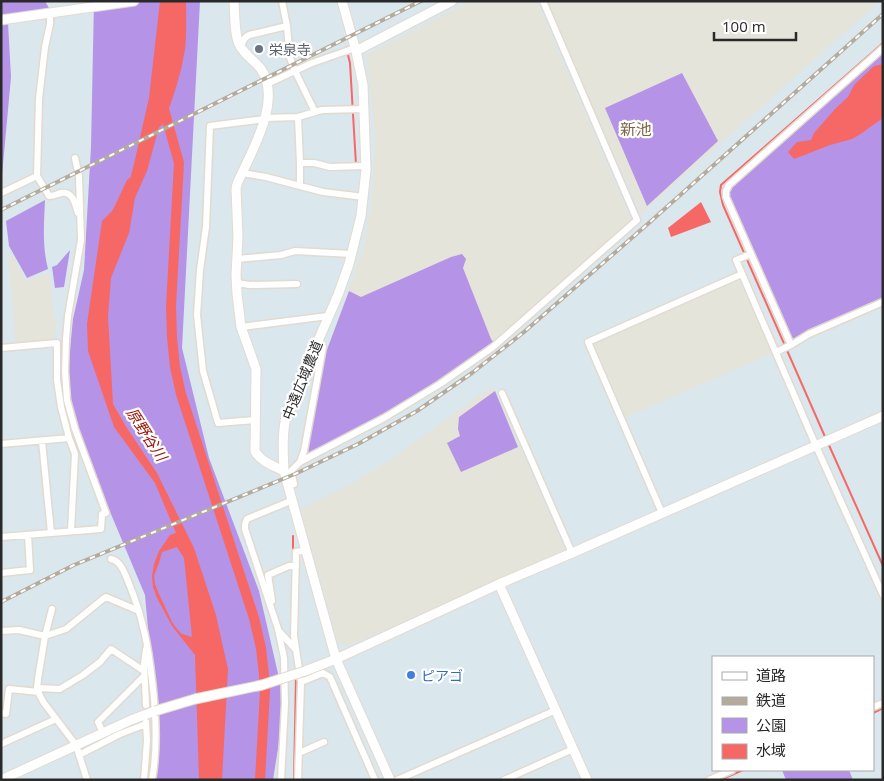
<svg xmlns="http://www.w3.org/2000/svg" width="884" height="781" viewBox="0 0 884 781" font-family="'Open Sans','Noto Sans JP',sans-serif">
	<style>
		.industrial { fill: #e4e4db }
		.green { fill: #b593e7 }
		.water { fill: #f66866; fill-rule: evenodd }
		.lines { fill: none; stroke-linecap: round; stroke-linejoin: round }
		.stream { stroke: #f66866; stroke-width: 2 }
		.river { stroke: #f66866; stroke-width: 10 }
		.street-casing { stroke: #e3dacf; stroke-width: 9 }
		.secondary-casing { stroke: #e3dacf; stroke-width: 11 }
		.street { stroke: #fff; stroke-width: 6 }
		.secondary { stroke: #fff; stroke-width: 9 }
		.rail-casing { stroke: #b5ab9d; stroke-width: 4 }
		.rail { stroke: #fff; stroke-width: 2; stroke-dasharray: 5.5; stroke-linecap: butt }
		.secondary-bridge-casing { stroke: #e3dacf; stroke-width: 11; stroke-linecap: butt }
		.secondary-bridge { stroke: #fff; stroke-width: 9 }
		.worship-dot { fill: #6b7280; stroke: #fff; stroke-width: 2 }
		.shop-dot { fill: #3f7fe0; stroke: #fff; stroke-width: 2 }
		.labels { text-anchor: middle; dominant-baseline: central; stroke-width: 4.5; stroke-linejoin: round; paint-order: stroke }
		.worship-label { font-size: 14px; fill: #5b616d; stroke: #fff; text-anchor: start }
		.street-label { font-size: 14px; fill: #292929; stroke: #fff }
		.shop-label { font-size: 14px; fill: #366cbe; stroke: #fff; text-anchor: start }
		.water-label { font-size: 15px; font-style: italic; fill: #a11405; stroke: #fff }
		.quarter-label { font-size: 16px; fill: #7d6647; stroke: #fff }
	</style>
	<rect width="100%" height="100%" fill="#dae7ed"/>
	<path class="industrial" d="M470 1H536L631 221 481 354 331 340 365 242 373 188 375 136 367 55Z
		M545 1H880L641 214Z
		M8 255H12L26 280 49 273 56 325 54 340 16 344Z
		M737 281 743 284 773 353 624 418 591 344Z
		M489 388 495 391 565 551 347 646 338 642 301 509 349 485 393 458Z"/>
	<path class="green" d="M1 1H45L49 8 1 16Z
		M94 1H200L182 348 209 458 259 591 285 704 273 780H152L158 742 145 595 87 457 73 417 68 370 73 319 84 270 91 147Z
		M8 23 11 77 1 186V24Z
		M883 49V304L794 343 726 197 727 189Z
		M682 73 718 141 647 206 605 108Z
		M45 200C44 223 42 246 48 269L27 278 9 246 6 221Z
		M70 250 64 287 55 288 52 267 57 265Z
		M462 254 466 259 463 268 491 339 496 345 471 363 354 434 305 456 304 451 325 355 349 291 361 297 451 257Z
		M495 391 518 447 461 472 447 443 460 436 458 429 459 417Z
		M782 770H849L853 780H786Z"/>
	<path class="water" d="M160 1H186V7L164 109 147 171 135 198 129 233 111 278 108 316 113 404 127 428 157 473 194 548 216 615 228 669 222 780H199L195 655 172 626 157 598 153 587 152 576 154 564 159 551 170 535 176 533 155 483 114 427 88 351 87 324 102 221 125 198 134 164 149 98ZM177 547 184 558 192 637 182 634 177 629 172 622 159 594 155 584 154 576 159 563 162 552Z
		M883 64V118L859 135 852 139 830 145 794 159 788 152 797 142 811 140 814 133 835 109 848 97 854 85 874 66Z
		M701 202 711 222 671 237 668 228Z"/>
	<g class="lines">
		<path class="stream" d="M348 55 350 63 356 165
			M826 439 723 205 720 192 721 185 883 43
			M828 443 883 566
			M293 553V536
			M873 713 883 708
			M294 780 296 677
			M720 780 743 770"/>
		<path class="river" d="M164 109 179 163 171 306 172 337 175 367 181 394 254 618 261 648 264 675 265 691 260 780
			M158 122C168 99 176 74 180 49 182 33 181 17 181 1
			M117 213 131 183"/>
		<defs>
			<path id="street" d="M282 1 287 26 289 50V55L295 71 315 112
				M240 47 245 38 249 35 287 26
				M883 48 729 185 726 191V197L791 345 809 334 883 302
				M267 84 312 63 355 48
				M298 117 300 163V186
				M265 118 298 117 322 110 364 109
				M300 163H314L330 167 366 166
				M242 173 266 177 323 192 364 197
				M37 176 49 196C54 196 57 194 61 193 73 191 75 204 78 213
				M1 193 37 176 39 99 45 47 50 24V13
				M751 254 736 260 816 446 883 595
				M237 259 281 255 295 251 352 254
				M236 283 250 285 297 284
				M241 327 328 316
				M1 348 57 343V380L61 407 69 438 75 454 71 531
				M776 352 791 345
				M502 393 572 553
				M255 420 218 423 203 371 197 315 200 270 206 227 210 126 265 119
				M42 441 51 533
				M1 444 69 438
				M300 462 304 451 323 347 316 343
				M289 486 294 484 291 471 300 462 313 455 384 418 440 384 493 347 637 220 543 1
				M662 513 588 342 742 274
				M1 537 101 529 102 514 106 513 75 429 67 400 65 371 66 339 68 316 81 240 79 176 75 158
				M111 559C122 561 126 577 130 586 143 619 148 645 152 680 156 713 158 747 152 780
				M1 573 30 570 28 535
				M272 601 268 575 289 566H296
				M52 609 45 636 38 679 37 688 40 696 44 703 76 745 87 780
				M1 631 19 630 45 636 66 629 103 599 106 597 139 611
				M279 631 296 650
				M301 682 323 673 330 677 375 780
				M37 688 60 689 83 675 100 662 111 649 144 671
				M146 705 144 664 146 649
				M873 707 883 703
				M1 713 6 714 9 689 39 692
				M103 733 98 722 144 676
				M1 744 56 719
				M299 753 324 742
				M79 755 120 734 146 724
				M144 780 147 741 146 722
				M281 780 285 704 284 658 278 629 245 529V524L247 519 293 500
				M298 780 301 682 294 636 296 552 307 550
				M397 780 556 710
				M504 780 573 749
				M709 780 732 770"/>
			<path id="secondary" d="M234 1C235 14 234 36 240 46 245 55 255 61 261 69 283 101 250 154 237 184L236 189 238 237 236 275 237 294 241 327 256 369 255 451C261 462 274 466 284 471
				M342 1 356 51 363 85 366 170 361 216 349 264 338 295 287 412C282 432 283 450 284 471L336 659 390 780
				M1 20 134 1
				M356 51 452 1
				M499 584 587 780
				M305 671 336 659 499 584 572 553 883 416
				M1 780 131 720 155 711"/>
		</defs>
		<use href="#street" class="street-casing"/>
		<use href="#secondary" class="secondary-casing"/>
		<use href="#street" class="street"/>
		<use href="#secondary" class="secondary"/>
		<defs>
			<path id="rail" d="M1 210 421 1
				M1 602 74 565 295 474 358 444 417 411 472 373 524 332 650 222 883 14"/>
		</defs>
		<use href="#rail" class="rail-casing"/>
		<use href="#rail" class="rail"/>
		<defs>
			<path id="secondary-bridge" d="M155 711 195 699 262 685 305 671"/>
		</defs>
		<use href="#secondary-bridge" class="secondary-bridge-casing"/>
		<use href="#secondary-bridge" class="secondary-bridge"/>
	</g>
	<circle class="worship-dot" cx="259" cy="49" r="5"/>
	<circle class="shop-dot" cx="411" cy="675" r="5"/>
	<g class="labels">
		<g class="worship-label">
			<text x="269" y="49">栄泉寺</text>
		</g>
		<g class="street-label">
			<text transform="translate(302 380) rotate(-68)">中遠広域農道</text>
		</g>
		<g class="shop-label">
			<text x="421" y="675">ピアゴ</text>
		</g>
		<g class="water-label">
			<text transform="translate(147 434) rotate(57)">原野谷川</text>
		</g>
		<g class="quarter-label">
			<text x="636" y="129">新池</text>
		</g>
	</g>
	<rect width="884" height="781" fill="none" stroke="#292929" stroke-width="5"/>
	<rect x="712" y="656" width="162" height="115" fill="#ffffff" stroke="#a9a9a9"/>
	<rect x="722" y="672" width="25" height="8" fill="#ffffff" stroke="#a9a9a9"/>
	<text x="756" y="681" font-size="15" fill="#292929">道路</text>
	<rect x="722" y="697" width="25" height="8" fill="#b5ab9d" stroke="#a9a9a9"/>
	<text x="756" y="706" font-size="15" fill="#292929">鉄道</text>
	<rect x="722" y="718" width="25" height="15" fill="#b593e7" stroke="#a9a9a9"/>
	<text x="756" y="731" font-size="15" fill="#292929">公園</text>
	<rect x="722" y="744" width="25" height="15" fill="#f66866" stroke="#a9a9a9"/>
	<text x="756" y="756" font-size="15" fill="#292929">水域</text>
	<path d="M714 32v8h82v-8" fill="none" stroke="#292929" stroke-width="2.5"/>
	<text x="722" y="32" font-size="15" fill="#292929" stroke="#ffffff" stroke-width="4" paint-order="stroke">100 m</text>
</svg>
